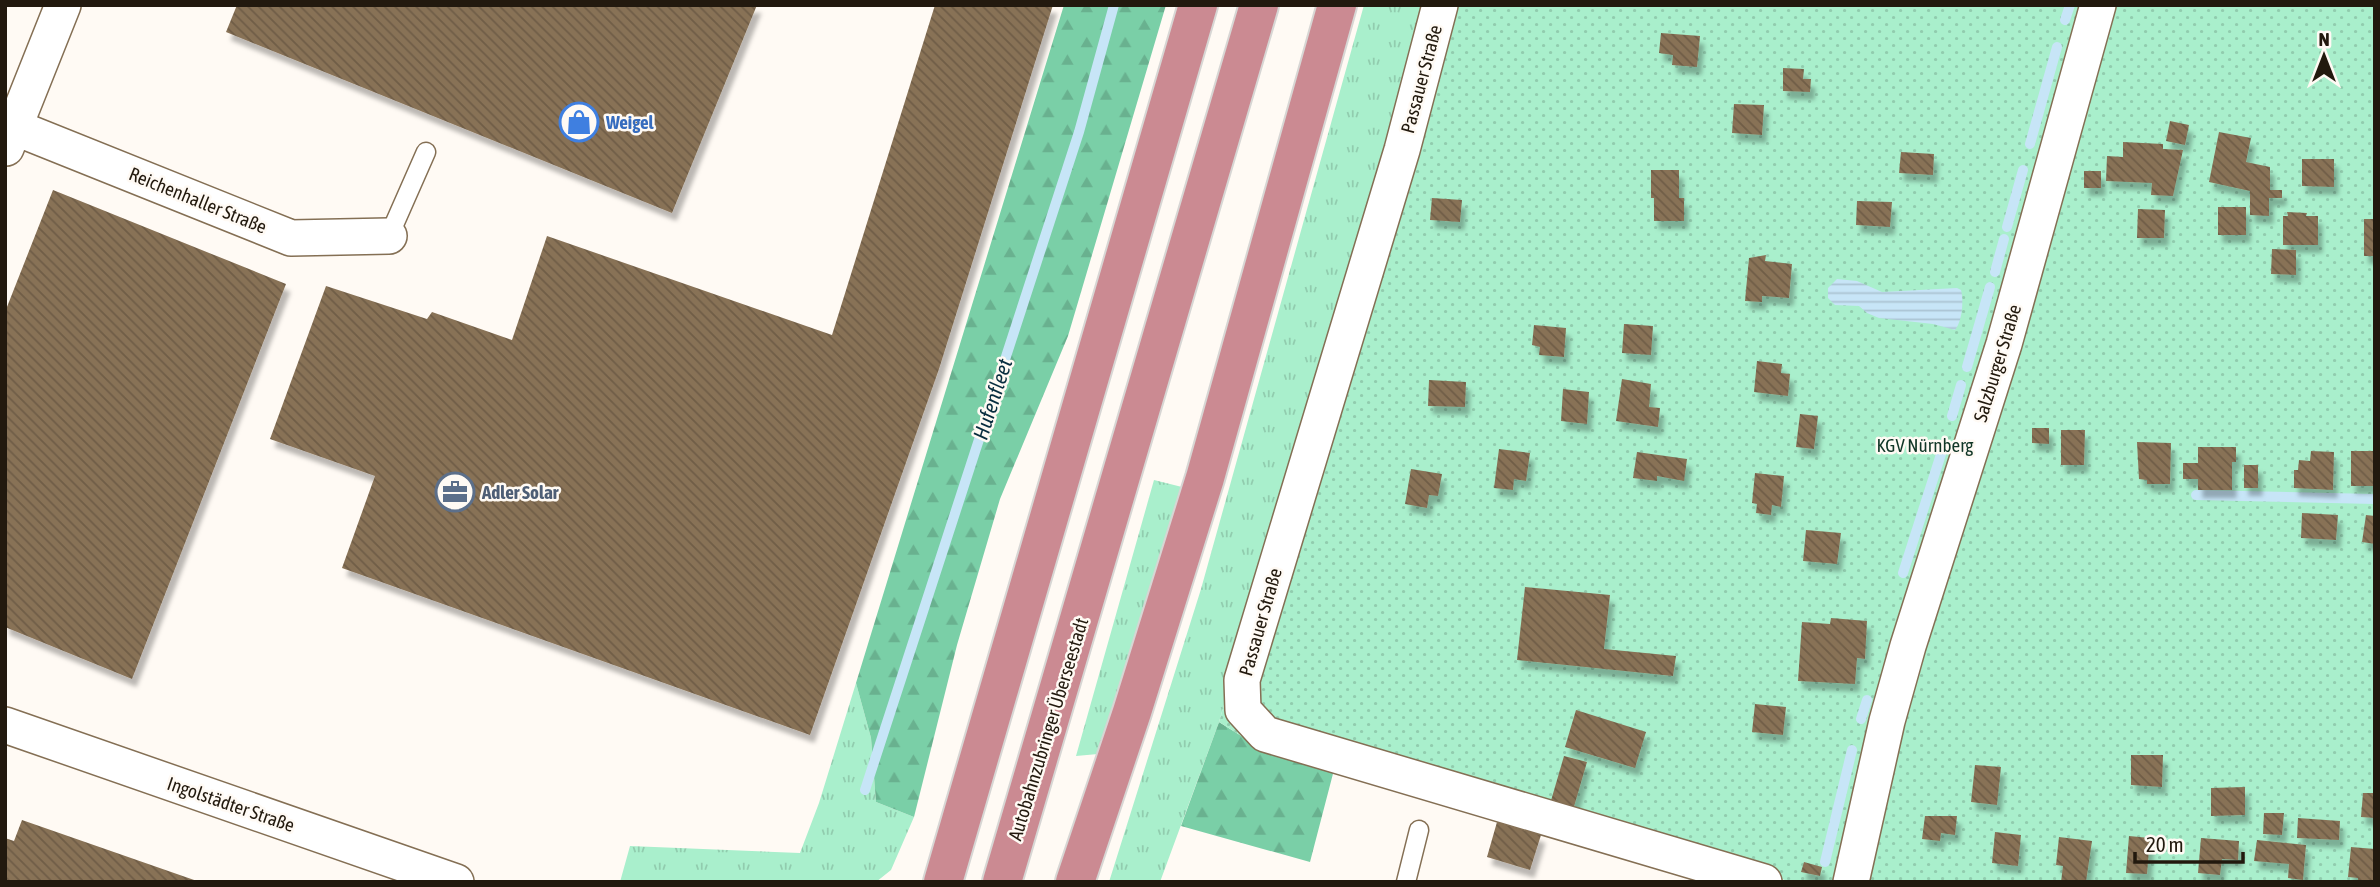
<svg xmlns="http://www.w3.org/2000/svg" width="2380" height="887" viewBox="0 0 2380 887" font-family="'Asap Condensed',sans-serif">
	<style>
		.grass { fill: url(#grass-tufts) }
		.forest { fill: url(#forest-firs) }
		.garden { fill: url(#garden-dots) }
		.water { fill: url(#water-rules) }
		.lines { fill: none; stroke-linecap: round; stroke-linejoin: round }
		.stream { stroke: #c7e5f7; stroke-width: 10 }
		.building { fill: url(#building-back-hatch); filter: url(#shadow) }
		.service-casing { stroke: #846f54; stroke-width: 21 }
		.minor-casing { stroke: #846f54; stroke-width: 38 }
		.trunk-casing { stroke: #d7d6d4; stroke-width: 42 }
		.service { stroke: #fff; stroke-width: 18 }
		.minor { stroke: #fff; stroke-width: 35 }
		.trunk { stroke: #cb8a92; stroke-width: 38 }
		.labels { text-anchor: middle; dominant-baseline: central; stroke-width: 5; stroke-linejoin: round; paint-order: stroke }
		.street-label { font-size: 19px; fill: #22190e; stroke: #fffaf4 }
		.shop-label { font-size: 19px; font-weight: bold; fill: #366cbe; stroke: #fffaf4; text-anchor: start }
		.park-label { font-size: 19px; fill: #103626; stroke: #fffaf4 }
		.service-label { font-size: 19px; font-weight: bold; fill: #4e5e75; stroke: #fffaf4; text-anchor: start }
		.water-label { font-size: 21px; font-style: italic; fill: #082d3f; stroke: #fffaf4 }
	</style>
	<defs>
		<pattern id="grass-tufts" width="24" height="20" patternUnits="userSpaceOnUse" patternTransform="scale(1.75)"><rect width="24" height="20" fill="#a9efcc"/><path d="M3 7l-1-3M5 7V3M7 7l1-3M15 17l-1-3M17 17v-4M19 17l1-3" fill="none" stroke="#91ccae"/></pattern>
		<pattern id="forest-firs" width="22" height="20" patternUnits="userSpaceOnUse" patternTransform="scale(1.75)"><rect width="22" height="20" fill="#7acfa7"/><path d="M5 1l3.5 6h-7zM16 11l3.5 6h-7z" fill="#69b18f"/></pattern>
		<pattern id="garden-dots" width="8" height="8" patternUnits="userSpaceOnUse" patternTransform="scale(1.75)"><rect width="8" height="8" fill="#a9efcc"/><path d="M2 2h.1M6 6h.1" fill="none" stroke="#91ccae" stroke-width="1.8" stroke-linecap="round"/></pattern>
		<pattern id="water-rules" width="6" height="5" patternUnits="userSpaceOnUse" patternTransform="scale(1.75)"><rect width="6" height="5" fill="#c7e5f7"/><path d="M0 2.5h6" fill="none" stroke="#abc4d3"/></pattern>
		<pattern id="building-back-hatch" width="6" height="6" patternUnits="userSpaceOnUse" patternTransform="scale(1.75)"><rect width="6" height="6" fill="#887257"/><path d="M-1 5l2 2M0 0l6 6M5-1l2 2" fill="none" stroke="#6f5d46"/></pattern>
		<filter id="shadow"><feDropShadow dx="4.5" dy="8" stdDeviation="2" flood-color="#0004"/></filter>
	</defs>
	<rect width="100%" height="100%" fill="#fffaf4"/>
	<path class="grass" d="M1364 5H1425L1388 144 1219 722 1160 882H1109L1201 589Z
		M1154 480 1182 487 1098 754 1076 756Z
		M856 683 871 738 876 802 914 817 891 870 876 882H620L630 846 800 853 819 803Z"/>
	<path class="forest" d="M1064 5H1166L1068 336 1000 499 957 645 914 817 876 802 871 738 856 683Z
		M1219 722 1251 742 1335 766 1310 862 1181 826Z"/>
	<path class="garden" d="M1425 5H2375V882H1793L1335 766 1251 742 1219 722 1388 144Z"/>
	<path class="water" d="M1837 279 1857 281 1882 292 1957 288 1961 290C1964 301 1962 322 1955 330L1933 324 1879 318 1867 313 1859 306 1835 305 1828 298V288Z"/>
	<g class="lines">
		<path class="stream" d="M2065 20 2070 5
			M2030 144 2057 47
			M2007 227 2023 170
			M1995 272 2004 239
			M1967 367 1990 287
			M1952 416 1961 385
			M2196 495 2375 499
			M1903 573 1943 448
			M1861 719 1867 700
			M865 790 1079 132 1114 5
			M1825 862 1852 750"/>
	</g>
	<path class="building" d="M237 5H757L672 213 226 32Z
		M935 5H1053L939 369 810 735 342 568 375 476 270 439 326 286 427 319 432 312 512 340 547 236 832 335Z
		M1661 33 1700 36 1697 67 1672 65 1673 55 1659 53Z
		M1783 68 1804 69 1803 79H1811L1810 92 1783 91Z
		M1734 104 1764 105 1762 135 1732 133Z
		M2170 121 2189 125 2185 145 2166 141Z
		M2219 132 2251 138 2246 162 2270 167V190H2282V198H2269V216L2250 215V191L2209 182Z
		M2123 142 2163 144V149L2183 150 2173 196 2151 195 2152 183 2106 181 2107 156 2123 157Z
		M1901 152 1934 154 1933 175 1899 173Z
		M2302 159H2334V187L2302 186Z
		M1651 170H1679V198H1684V221H1654V198H1651Z
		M2084 171H2101V188H2084Z
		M53 190 286 284 132 679 5 627V312Z
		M1432 198 1462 200 1460 222 1430 220Z
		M1857 201 1892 202 1890 227 1856 225Z
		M2218 207H2246V235H2218Z
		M2138 209 2165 210 2164 238H2137Z
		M2287 212 2307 213 2306 216H2318V245H2283V216H2288Z
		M2364 219H2375V256H2364Z
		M2272 249 2296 250V275L2271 274Z
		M1766 255 1765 261 1792 264 1789 298 1762 296V302L1745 301 1749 258Z
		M1624 324 1653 326 1651 355 1622 353Z
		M1534 325 1566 328 1564 357 1539 355 1540 347 1532 345Z
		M1757 361 1782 364 1781 373 1790 374 1788 396 1754 392Z
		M1622 379 1651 384 1649 407 1660 408 1658 427 1616 421Z
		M1429 380 1466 382 1465 407 1428 406Z
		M1563 389 1589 392 1587 424 1561 421Z
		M1800 414 1818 416 1814 449 1796 447Z
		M2032 428H2049V444L2032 443Z
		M2061 430H2085L2084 465H2061Z
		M2137 442 2171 443 2170 484H2147V480L2139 479Z
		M2198 447H2236V462H2232V490H2198V479H2183V463H2198Z
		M1499 449 1530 453 1526 481 1514 479 1513 490 1494 488Z
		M2311 451 2334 452 2333 490 2294 488V470H2298L2299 460 2310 461Z
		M2351 451H2375V486H2351Z
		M1637 452 1687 459 1684 481 1657 476V481L1633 478Z
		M2244 465H2258V488H2244Z
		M1411 469 1442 474 1438 496 1429 495 1427 508 1405 504Z
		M1755 473 1784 476 1781 507 1772 505 1771 515 1756 513 1757 504 1752 503Z
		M2302 513 2338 515 2336 540 2301 538Z
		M2366 515 2375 516V544L2362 542Z
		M1806 530 1841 533 1837 564 1803 561Z
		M1525 587 1610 595 1604 649 1676 656 1673 676 1517 660Z
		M1831 618 1867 621 1865 659 1857 658 1855 684 1798 681 1802 622 1830 624Z
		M1755 704 1786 707 1783 735 1752 732Z
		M1576 710 1646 732 1635 768 1565 747Z
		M2131 755H2163L2162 787 2131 785Z
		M1564 756 1587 762 1573 810 1550 804Z
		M1975 765 2001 767 1997 805 1971 802Z
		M2245 787V815L2211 816V788Z
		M2363 793H2375V818L2361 817Z
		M2264 813H2284L2282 835 2263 834Z
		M1925 816H1957L1955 835 1941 833 1940 841 1922 839Z
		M2298 818 2340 821 2339 840 2297 838Z
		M22 820 197 881V882H5V838L14 841Z
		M1497 822 1541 835 1530 870 1487 857Z
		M1995 832 2021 835 2018 866 1992 863Z
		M2129 836 2150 838 2147 874 2126 873Z
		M2059 837 2092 841 2086 882H2061L2063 866 2056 865Z
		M2201 838 2239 841 2238 860 2222 859 2220 875 2198 873Z
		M2257 840 2306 845 2303 880 2288 878 2289 864 2254 861Z
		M2351 847 2375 849V882H2358V878L2348 877Z
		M1804 862 1822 867 1820 876 1801 872Z"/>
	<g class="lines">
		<defs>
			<path id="service" d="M389 236 426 152
				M1406 882 1419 830"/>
			<path id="minor" d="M1440 5 1402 150 1242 680 1243 710 1265 734 1764 882
				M14 127 291 238 389 236
				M6 148 63 5
				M5 725 456 882
				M1851 882 1887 721 1908 646 2004 344 2098 5"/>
			<path id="trunk" d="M943 882 1198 5
				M1002 882 1259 5
				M1075 882 1132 712 1205 478 1337 5"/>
		</defs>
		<use href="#service" class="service-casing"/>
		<use href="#minor" class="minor-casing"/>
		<use href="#trunk" class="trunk-casing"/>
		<use href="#service" class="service"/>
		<use href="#minor" class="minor"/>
		<use href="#trunk" class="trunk"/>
	</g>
	<defs>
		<symbol id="shop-ring" viewBox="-11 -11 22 22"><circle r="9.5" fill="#fffaf4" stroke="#3f7fe0" stroke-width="1.5"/><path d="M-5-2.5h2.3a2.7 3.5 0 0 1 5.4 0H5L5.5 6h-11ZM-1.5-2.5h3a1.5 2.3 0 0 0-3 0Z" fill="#3f7fe0"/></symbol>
		<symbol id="office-ring" viewBox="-11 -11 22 22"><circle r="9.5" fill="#fffaf4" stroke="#5c6f8a" stroke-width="1.5"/><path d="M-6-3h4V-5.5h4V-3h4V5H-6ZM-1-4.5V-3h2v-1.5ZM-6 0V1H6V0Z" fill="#5c6f8a"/></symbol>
	</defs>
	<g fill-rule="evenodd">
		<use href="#shop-ring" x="557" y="100" width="44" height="44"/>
		<use href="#office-ring" x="433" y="470" width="44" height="44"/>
	</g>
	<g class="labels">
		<g class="street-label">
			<text transform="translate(1421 79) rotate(-75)">Passauer Straße</text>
			<text transform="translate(198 200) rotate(22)">Reichenhaller Straße</text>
			<text transform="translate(1997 363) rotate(-73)">Salzburger Straße</text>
			<text transform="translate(1260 622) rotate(-74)">Passauer Straße</text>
			<text transform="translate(1048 729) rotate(-73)">Autobahnzubringer Überseestadt</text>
			<text transform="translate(231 804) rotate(19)">Ingolstädter Straße</text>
		</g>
		<g class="shop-label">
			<text x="606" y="122">Weigel</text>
		</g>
		<g class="park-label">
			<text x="1925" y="445">KGV Nürnberg</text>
		</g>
		<g class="service-label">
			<text x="482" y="492">Adler Solar</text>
		</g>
		<g class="water-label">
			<text transform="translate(992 399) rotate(-72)">Hufenfleet</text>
		</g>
	</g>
	<rect width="2380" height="887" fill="none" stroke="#22190e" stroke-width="14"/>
	<g transform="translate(2324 56)" stroke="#fffaf4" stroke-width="5" paint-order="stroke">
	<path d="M0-5L12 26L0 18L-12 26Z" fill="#22190e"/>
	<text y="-10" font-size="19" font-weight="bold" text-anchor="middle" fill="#22190e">N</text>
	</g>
	<path d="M2135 852v10h108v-10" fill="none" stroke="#22190e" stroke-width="3.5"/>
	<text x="2146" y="852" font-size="21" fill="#22190e" stroke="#fffaf4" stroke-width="5" paint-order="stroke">20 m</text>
</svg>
